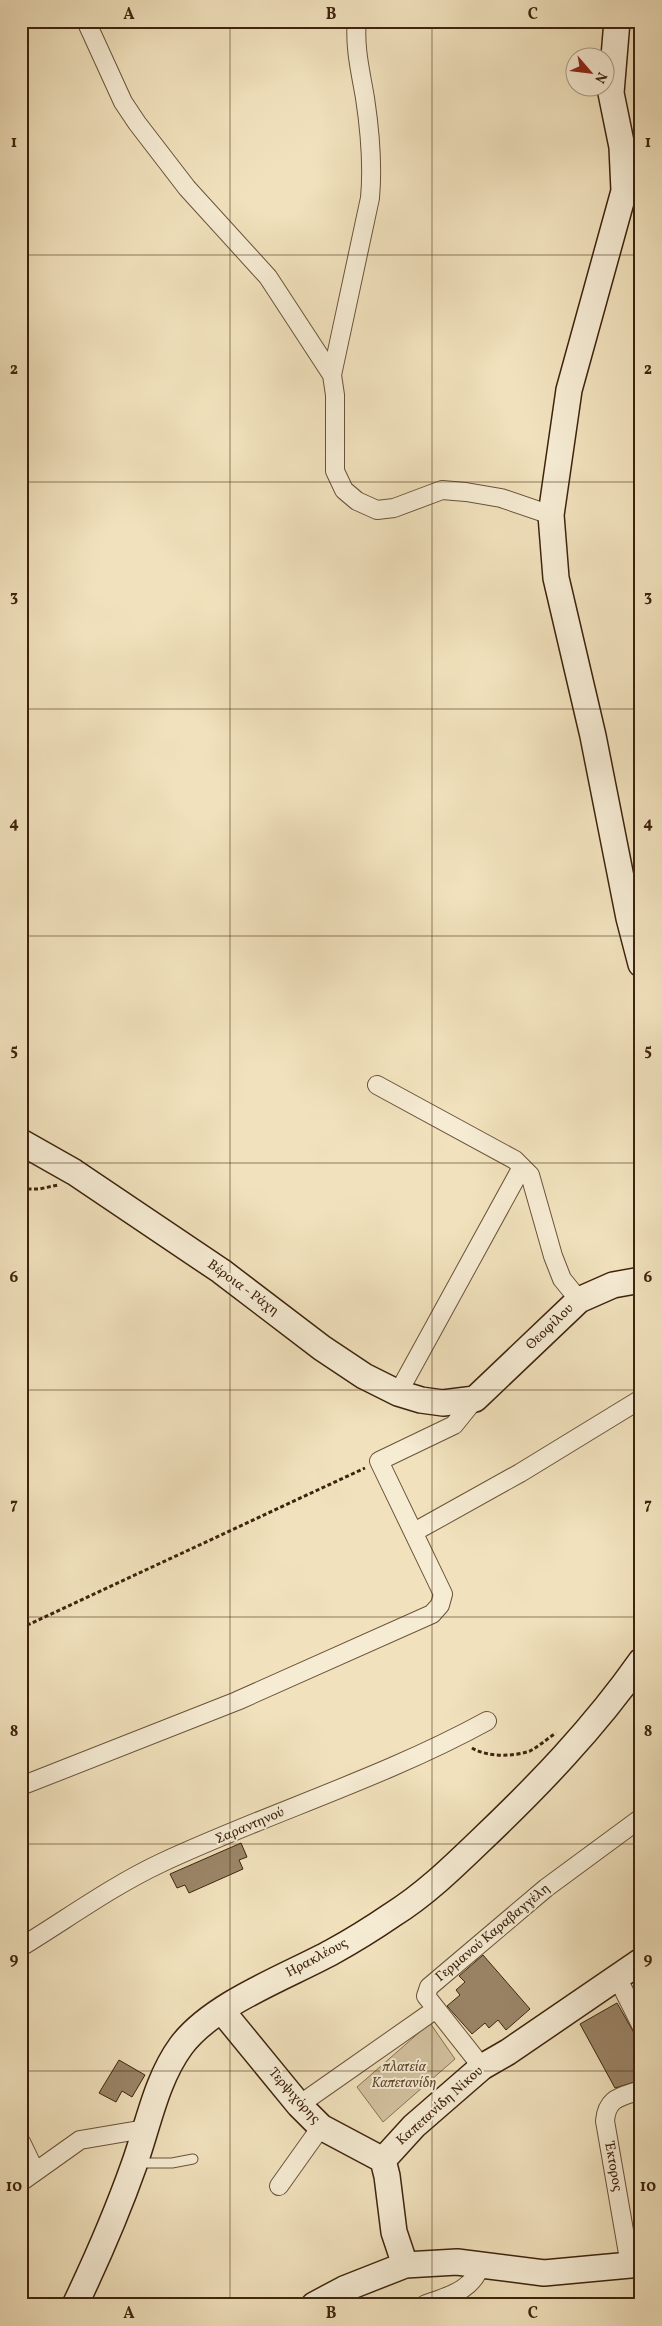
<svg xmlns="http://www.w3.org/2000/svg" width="662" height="2326" viewBox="0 0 662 2326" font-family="Vollkorn,serif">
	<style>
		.green { fill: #d3c29f; stroke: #887256 }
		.building { fill: #9b8669; stroke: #3e230d }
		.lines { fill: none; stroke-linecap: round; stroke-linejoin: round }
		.lane-casing { stroke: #6b5339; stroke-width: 11 }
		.street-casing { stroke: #6b5339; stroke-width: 20 }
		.secondary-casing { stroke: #3e230d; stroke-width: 28 }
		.path { stroke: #3e230d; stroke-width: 3; stroke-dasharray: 4 2.5; stroke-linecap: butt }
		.lane { stroke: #f6ecd4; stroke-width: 9 }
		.street { stroke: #f6ecd4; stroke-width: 18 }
		.secondary { stroke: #f6ecd4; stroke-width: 25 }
		.grid { fill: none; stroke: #3e230d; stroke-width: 1; stroke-opacity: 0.55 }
		.labels { text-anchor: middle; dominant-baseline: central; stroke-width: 4; stroke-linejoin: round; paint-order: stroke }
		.street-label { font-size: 14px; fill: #3e230d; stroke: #f6ecd4 }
		.park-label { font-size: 14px; font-style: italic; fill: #634b32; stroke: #f6ecd4 }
		.neatline { fill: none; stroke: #3e230d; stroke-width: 2 }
		.grid-label { font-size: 16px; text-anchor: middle; font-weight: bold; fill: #3e230d }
	</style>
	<rect width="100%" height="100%" fill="#f1e2bd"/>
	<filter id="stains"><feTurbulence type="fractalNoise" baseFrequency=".004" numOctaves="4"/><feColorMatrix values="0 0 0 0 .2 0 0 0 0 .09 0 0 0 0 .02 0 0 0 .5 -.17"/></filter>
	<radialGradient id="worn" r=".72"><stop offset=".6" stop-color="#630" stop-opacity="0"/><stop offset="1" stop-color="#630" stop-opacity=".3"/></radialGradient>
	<path class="green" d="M430 2023 455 2059 383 2122 357 2087Z"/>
	<path class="building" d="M241 1843 247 1857 239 1860 243 1869 189 1893 185 1885 177 1888 170 1874Z
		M483 1955 530 2009 506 2030 498 2020 489 2028 485 2023 472 2034 447 2006 460 1995 456 1990 465 1982 459 1976Z
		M617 2003 641 2045V2080L615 2088 580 2024Z
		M119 2060 145 2075 132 2097 122 2091 116 2102 99 2093Z"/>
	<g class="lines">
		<defs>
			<path id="lane" d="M136 2163H172L193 2159"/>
			<path id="street" d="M86 21 123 102 137 123 187 188 268 277 332 375 335 395V471L344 490 357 501 377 510 394 508 442 490 466 492 501 498 551 515
				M332 375 370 198C373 165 370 131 365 98 361 74 354 46 357 21
				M377 1085 515 1160 530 1175 553 1256 562 1279 579 1300
				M398 1393 522 1167
				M414 1532 520 1473 641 1399
				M21 1786 237 1701 432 1614 440 1605 443 1594 379 1461 454 1425 475 1399
				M21 1947C67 1919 112 1886 161 1863 268 1813 383 1778 487 1721
				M617 1977 641 2025
				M482 2067 426 1996 429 1987 546 1888 641 1818
				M299 2105 436 2009
				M21 2142 35 2171
				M21 2182 80 2140 145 2129
				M279 2186 321 2127
				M630 2265 605 2121C607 2097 621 2097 641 2090
				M424 2305C448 2296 473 2291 481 2264"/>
			<path id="secondary" d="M617 21 611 93 622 147 624 191 569 390 551 515 556 578 593 736 629 918 641 964
				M21 1142 74 1172 221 1271 322 1348 364 1376 398 1393 421 1400 443 1403 475 1399 579 1300 613 1285 641 1280
				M222 2011 299 2105 321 2127 383 2160
				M383 2160 414 2126 482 2067 508 2052 641 1961
				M383 2160 387 2176 394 2232 405 2265
				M75 2305C97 2259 117 2213 134 2165 148 2126 156 2080 181 2046 212 2004 286 1977 332 1952 352 1941 373 1928 392 1915 424 1895 451 1869 478 1843 537 1787 594 1728 641 1661
				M314 2305 344 2289 405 2265 457 2262 544 2273 641 2264"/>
		</defs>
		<use href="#lane" class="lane-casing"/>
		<use href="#street" class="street-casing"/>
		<use href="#secondary" class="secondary-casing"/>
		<path class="path" d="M21 1189H39L58 1185
			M21 1628 365 1468
			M472 1748C487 1757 513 1757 530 1751 539 1746 547 1739 556 1733"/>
		<use href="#lane" class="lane"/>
		<use href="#street" class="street"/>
		<use href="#secondary" class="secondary"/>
	</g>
	<path class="grid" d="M230 21V2305M432 21V2305M21 255H641M21 482H641M21 709H641M21 936H641M21 1163H641M21 1390H641M21 1617H641M21 1844H641M21 2071H641"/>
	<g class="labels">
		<g class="street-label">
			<text transform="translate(243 1288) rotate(36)">Βέροια - Ράχη</text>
			<text transform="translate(550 1327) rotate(-44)">Θεοφίλου</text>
			<text transform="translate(250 1826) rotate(-23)">Σαραντηνού</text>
			<text transform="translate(493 1933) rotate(-40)">Γερμανού Καραβαγγέλη</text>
			<text transform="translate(317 1958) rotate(-28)">Ηρακλέους</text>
			<text transform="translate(294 2096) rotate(48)">Τερψιχόρης</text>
			<text transform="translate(440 2106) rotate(-42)">Καπετανίδη Νίκου</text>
			<text transform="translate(613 2167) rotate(80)">Έκτορος</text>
		</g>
		<g class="park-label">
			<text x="404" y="2067">πλατεία<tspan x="404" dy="16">Καπετανίδη</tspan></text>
		</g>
	</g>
	<rect width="662" height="2326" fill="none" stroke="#f1e2bd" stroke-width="55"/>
	<g transform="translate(590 72) rotate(118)"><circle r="24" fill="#f6ecd4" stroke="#ac9c84"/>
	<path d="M0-4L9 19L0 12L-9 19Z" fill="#8f2418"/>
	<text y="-8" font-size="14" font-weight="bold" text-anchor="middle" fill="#3e230d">N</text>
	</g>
	<rect x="28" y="28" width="606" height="2270" class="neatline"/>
	<g class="grid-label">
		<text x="129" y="19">A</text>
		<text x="331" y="19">B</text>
		<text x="533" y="19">C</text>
		<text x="14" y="147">1</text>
		<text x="648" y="147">1</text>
		<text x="14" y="374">2</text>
		<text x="648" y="374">2</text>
		<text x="14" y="601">3</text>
		<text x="648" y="601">3</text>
		<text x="14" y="828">4</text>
		<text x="648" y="828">4</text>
		<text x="14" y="1055">5</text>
		<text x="648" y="1055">5</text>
		<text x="14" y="1282">6</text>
		<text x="648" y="1282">6</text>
		<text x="14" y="1509">7</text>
		<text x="648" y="1509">7</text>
		<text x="14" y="1736">8</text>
		<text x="648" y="1736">8</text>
		<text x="14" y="1964">9</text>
		<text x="648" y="1964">9</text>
		<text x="14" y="2191">10</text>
		<text x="648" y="2191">10</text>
		<text x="129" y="2318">A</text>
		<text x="331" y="2318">B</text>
		<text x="533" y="2318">C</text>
	</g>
	<rect width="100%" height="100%" filter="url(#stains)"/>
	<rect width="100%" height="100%" fill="url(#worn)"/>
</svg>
